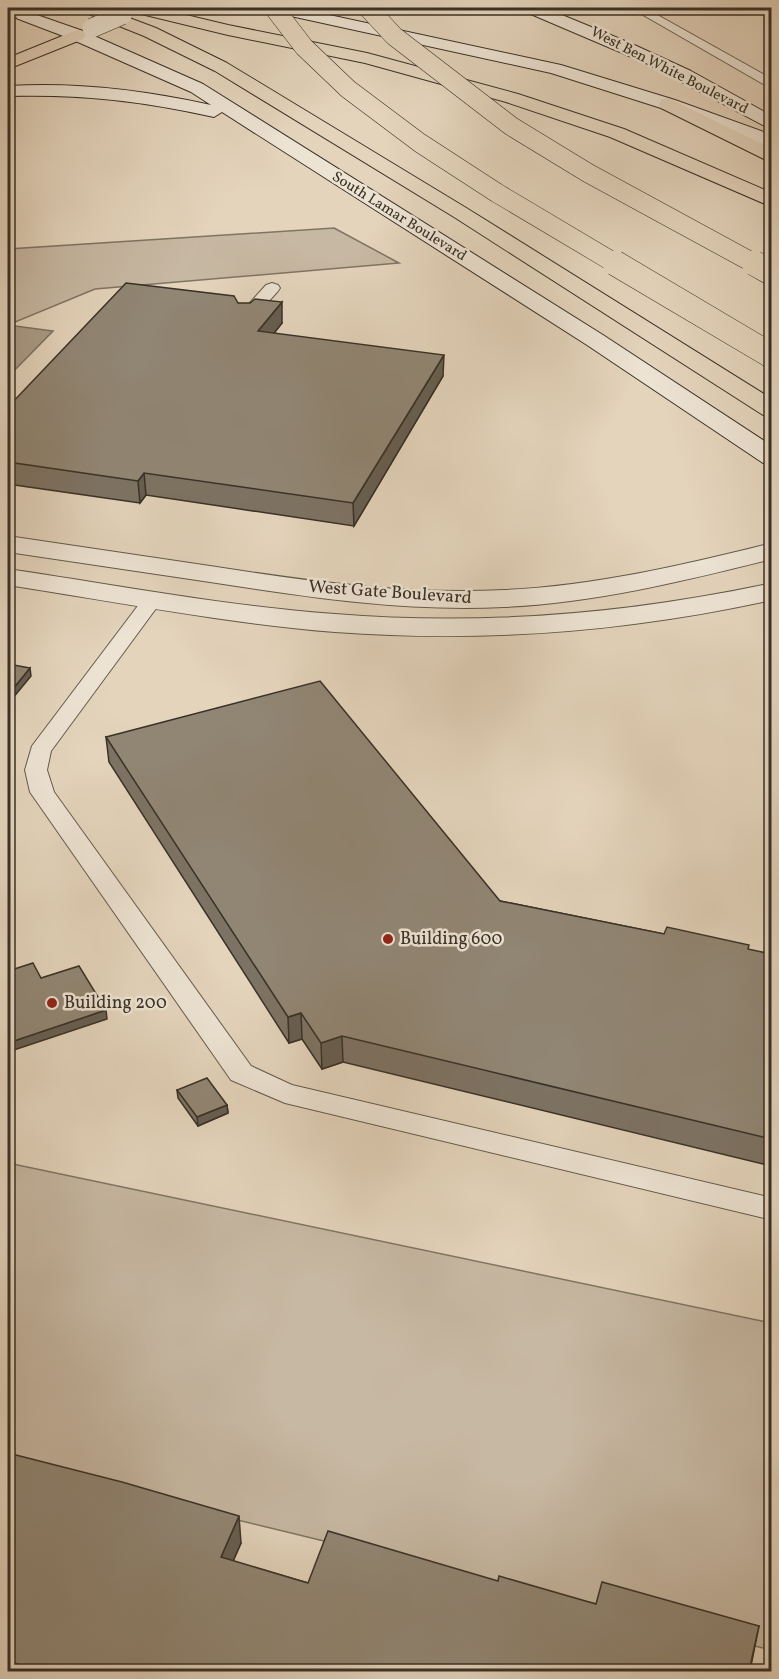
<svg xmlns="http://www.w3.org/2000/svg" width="779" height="1679" viewBox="0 0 779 1679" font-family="Vollkorn,serif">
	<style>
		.green { fill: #c7b8a3; stroke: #807465; stroke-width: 1.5 }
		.water { fill: #aa9d89; stroke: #7c7262; stroke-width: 1.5 }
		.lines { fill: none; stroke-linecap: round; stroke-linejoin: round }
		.lane-casing { stroke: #635a4c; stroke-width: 2 }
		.street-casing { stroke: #635a4c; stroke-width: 2 }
		.secondary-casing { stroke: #383127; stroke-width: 2 }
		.highway-casing { stroke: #383127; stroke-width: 2 }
		.lane { fill: #ede3d3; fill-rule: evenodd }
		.street { fill: #ede3d3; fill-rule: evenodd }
		.secondary { fill: #ede3d3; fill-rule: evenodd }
		.highway { fill: #e4d4bc; fill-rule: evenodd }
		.secondary-bridge-casing { stroke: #383127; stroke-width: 20; stroke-linecap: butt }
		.highway-bridge-far1-casing { stroke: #383127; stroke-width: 20; stroke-linecap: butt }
		.highway-bridge-casing { stroke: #383127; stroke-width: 26; stroke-linecap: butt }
		.secondary-bridge { stroke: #ede3d3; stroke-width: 19 }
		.highway-bridge-far1 { stroke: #e4d4bc; stroke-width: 19 }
		.highway-bridge { stroke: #e4d4bc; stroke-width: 25 }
		.wall { fill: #7d7364; stroke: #383127; stroke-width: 1.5 }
		.shaded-wall { fill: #665e51; stroke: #383127; stroke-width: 1.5 }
		.building { fill: #918674; stroke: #383127; stroke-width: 1.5 }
		.poi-dot { fill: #8f2418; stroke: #ede3d3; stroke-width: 2 }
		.labels { text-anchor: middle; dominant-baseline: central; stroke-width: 5; stroke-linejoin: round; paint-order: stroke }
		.far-street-label { font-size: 15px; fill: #383127; stroke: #ede3d3 }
		.street-label { font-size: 18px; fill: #383127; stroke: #ede3d3 }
		.poi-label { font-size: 18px; fill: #383127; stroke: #ede3d3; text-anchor: start }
	</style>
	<rect width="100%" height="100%" fill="#e4d4bc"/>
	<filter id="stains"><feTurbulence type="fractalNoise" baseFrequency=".00333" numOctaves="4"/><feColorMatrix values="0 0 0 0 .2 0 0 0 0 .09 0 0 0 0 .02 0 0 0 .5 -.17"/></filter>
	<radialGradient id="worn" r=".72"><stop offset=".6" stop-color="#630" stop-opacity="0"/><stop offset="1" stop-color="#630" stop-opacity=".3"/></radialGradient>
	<path class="green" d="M334 228 399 263 95 289 8 325V249Z
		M8 1163 771 1323V1650L8 1464Z"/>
	<path class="water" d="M15 326 53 331 8 377V330Z"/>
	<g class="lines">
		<defs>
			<path id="lane" d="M631 8H645L772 79V89Z
				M272 283 278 285 280 288 278 291 251 321H239L237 318 239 315 266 285Z
				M153 593 160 595 163 599 51 751 47 770 54 792 251 1066 292 1085 772 1198V1220L285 1103 231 1080 30 792 25 770 32 746 146 595Z"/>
			<path id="street" d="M8 536C75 546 143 556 210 566 307 581 405 595 504 590 594 586 684 565 772 543V559C684 581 594 603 504 607 405 612 307 597 210 582 143 572 75 562 8 552Z
				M8 569C117 585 225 606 335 614 483 626 627 614 772 583V600C627 632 483 643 335 632 225 623 117 602 8 585Z"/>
			<path id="secondary" d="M8 8H17L83 31 203 84 603 335 772 446V466L763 463 587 345 222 112 214 117C142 101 81 94 8 96V86C77 82 143 90 211 105L191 92 71 39 8 15Z
				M269 8H297L561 65 675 100 772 135V148L661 108 551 73 277 13Z
				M524 8H545L630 43 691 71 772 116V130L648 64 526 12Z"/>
			<path id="highway" d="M82 8H103L156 28 227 63 468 209 772 399V417L763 415 454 217 215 71 144 36 84 12Z
				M131 8H157L228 25 367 53 518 94 624 129 772 193V207L610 137 506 102 365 63 228 35 133 12Z
				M77 30 83 31 86 35 83 39 8 69V58Z
				M668 98 772 149V163L661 108 659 104 661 100Z"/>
		</defs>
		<use href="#lane" class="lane-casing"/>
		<use href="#street" class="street-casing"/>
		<use href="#secondary" class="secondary-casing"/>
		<use href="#highway" class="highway-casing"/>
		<use href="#lane" class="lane"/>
		<use href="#street" class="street"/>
		<use href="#secondary" class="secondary"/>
		<use href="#highway" class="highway"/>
		<defs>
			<path id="secondary-bridge" d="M92 28 122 15"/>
			<path id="highway-bridge-far1" d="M274 8 304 47 348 89 420 143 497 193 618 265
				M368 8 394 36 511 126 588 173 757 265
				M8 10 14 8"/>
			<path id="highway-bridge" d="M615 263 772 356
				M754 263 772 273"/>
		</defs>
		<use href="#secondary-bridge" class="secondary-bridge-casing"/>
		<use href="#highway-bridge-far1" class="highway-bridge-far1-casing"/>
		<use href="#highway-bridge" class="highway-bridge-casing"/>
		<use href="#secondary-bridge" class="secondary-bridge"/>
		<use href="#highway-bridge-far1" class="highway-bridge-far1"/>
		<use href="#highway-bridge" class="highway-bridge"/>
	</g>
	<path class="wall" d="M238 303 282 323 274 333 443 376 354 526 146 495 140 503 8 484V407Z
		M106 737 500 901 664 934 771 954V1166L343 1062 322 1069 302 1039 289 1043 109 762Z
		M177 1090 227 1105 228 1113 198 1126 178 1098Z
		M8 1453 241 1543 233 1561 308 1583 498 1581 596 1604 759 1626 750 1671H8Z"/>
	<path class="shaded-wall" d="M282 302V323L259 352 258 331Z
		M444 355 443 376 354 526 353 503Z
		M144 473 146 495 140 503 138 481Z
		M30 668 31 676 8 704V695Z
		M106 1010 107 1019 8 1052V1043Z
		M301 1013 302 1039 289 1043 288 1017Z
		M342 1036 343 1062 322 1069 321 1043Z
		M227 1105 228 1113 198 1126 197 1117Z
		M239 1516 241 1543 223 1584 221 1557Z"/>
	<path class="building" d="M126 283 234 296 238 303H250L255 299 282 302 258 331 444 355 353 503 144 473 138 481 8 462V407Z
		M8 664 30 668 8 695Z
		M320 681 500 901 664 934 667 927 749 945 748 949 771 954V1139L342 1036 321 1043 301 1013 288 1017 106 737Z
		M33 963 41 978 79 966 106 1010 8 1043V971Z
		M207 1078 227 1105 197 1117 177 1090Z
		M8 1453 122 1482 239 1516 221 1557 308 1583 328 1531 498 1581 499 1576 596 1604 602 1582 759 1626 749 1671H39L8 1661Z"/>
	<g class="poi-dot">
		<circle cx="388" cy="939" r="6"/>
		<circle cx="52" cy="1003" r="6"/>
	</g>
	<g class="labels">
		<g class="far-street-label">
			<text transform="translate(669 71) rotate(27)">West Ben White Boulevard</text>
			<text transform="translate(399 217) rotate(32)">South Lamar Boulevard</text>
		</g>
		<g class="street-label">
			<text transform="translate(390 593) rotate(4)">West Gate Boulevard</text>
		</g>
		<g class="poi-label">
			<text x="400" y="939">Building 600</text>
			<text x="64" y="1003">Building 200</text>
		</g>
	</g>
	<rect width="779" height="1679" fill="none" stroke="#e4d4bc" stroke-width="30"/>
	<rect x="9" y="9" width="761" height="1661" fill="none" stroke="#383127" stroke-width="3"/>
	<rect x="15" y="15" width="749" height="1649" fill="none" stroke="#383127" stroke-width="1.5"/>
	<rect width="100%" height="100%" filter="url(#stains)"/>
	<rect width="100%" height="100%" fill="url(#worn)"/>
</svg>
